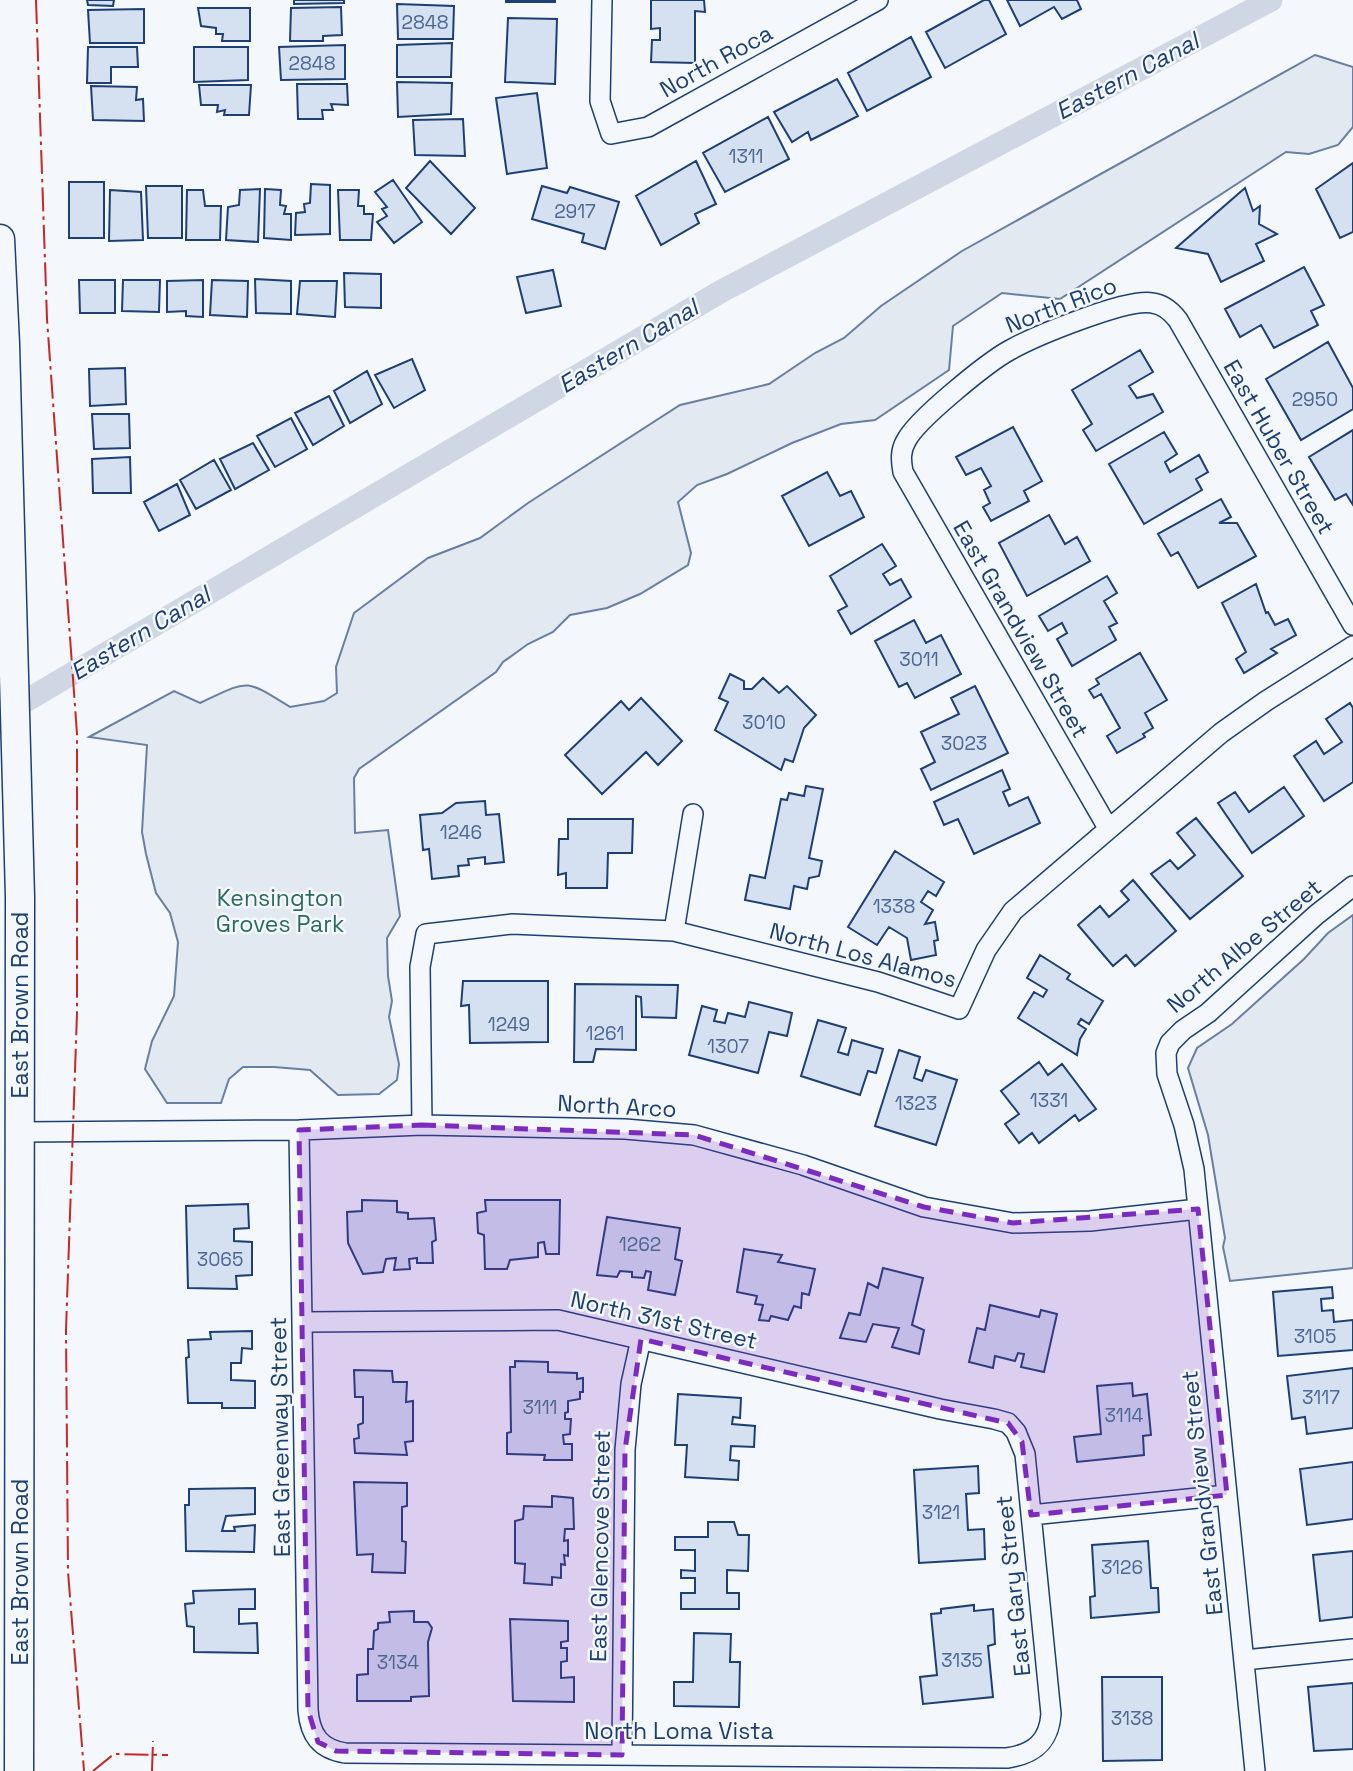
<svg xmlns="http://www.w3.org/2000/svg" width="1353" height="1771" viewBox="0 0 1353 1771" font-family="'Space Grotesk',sans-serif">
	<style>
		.green { fill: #e3e9f0; stroke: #687fa3; stroke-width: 2 }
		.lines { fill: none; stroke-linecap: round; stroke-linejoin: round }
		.canal { stroke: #cfd7e4; stroke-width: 23 }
		.building { fill: #d5e0f0; stroke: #1d3f73; stroke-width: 2 }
		.street-casing { stroke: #1d3f73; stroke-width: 22 }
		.secondary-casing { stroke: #1d3f73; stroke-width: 31 }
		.street { stroke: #f4f7fb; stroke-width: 19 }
		.secondary { stroke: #f4f7fb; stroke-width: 28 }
		.power { stroke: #c62828; stroke-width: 2; stroke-dasharray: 24 5 3.5 5; stroke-linecap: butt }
		.marked { fill: #7b2cbf; fill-opacity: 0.2; stroke: #7b2cbf; stroke-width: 5; stroke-dasharray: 14 9; stroke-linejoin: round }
		.labels { text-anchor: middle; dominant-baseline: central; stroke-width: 5; stroke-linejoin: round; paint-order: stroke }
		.number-label { font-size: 19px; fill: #4b6792 }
		.street-label { font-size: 23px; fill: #1d3f73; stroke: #f4f7fb }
		.park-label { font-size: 23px; fill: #2c6c60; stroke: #f4f7fb }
		.water-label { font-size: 24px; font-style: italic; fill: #1d3f73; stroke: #f4f7fb }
	</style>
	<rect width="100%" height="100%" fill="#f4f7fb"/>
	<path class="green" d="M1315 55 1353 67V127L1338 145 1309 154 1286 152 1060 299 1002 293 953 326 949 370 875 420 841 424 792 443 727 474 697 485 678 502 691 553 688 565 640 594 607 608 570 615 553 632 528 644 503 662 496 672 359 769 354 778 355 833 388 830 400 916 387 938 388 976 392 1001 389 1017 399 1064 397 1080 379 1094 338 1095 310 1070 274 1067H243L229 1079 221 1103H167L145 1069 152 1041 174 996 178 942 170 913 156 893 146 854 142 832 147 745 89 737 174 691 200 703C249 680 244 678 290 707L324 701 337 693 336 667 354 613 428 558 480 538 528 503 680 405 769 384 815 353 844 338 881 306 962 251Z
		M1353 915V1268L1230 1281 1223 1247 1225 1238 1208 1135 1188 1068 1197 1048 1232 1024 1304 959 1328 933Z"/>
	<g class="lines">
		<path class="canal" d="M0 716 720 292 1271 0"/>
	</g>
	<path class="building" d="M87 0H114L113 6 88 5Z
		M294 0H344V3L294 4Z
		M506 0H555V2H506Z
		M651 0H704L705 12 695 11V63L651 62 652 40H660V28L651 29Z
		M984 0H989L1006 34 945 68 926 32Z
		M1007 0H1077L1081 9 1062 19 1054 7 1020 26Z
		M397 4 454 6 453 39H398Z
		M341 7 342 35 323 36V41H290L291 8Z
		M198 8H250V41H222L223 34H216V28L201 26Z
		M144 9V43H90L88 10Z
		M508 18 557 19 555 84 505 82Z
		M911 37 931 77 867 111 848 73Z
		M452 43 451 77H397V45Z
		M345 45V79L281 80 279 47Z
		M88 47H137L138 67H111V83H87Z
		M194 47H248V80L194 82Z
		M837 79 858 116 811 140 808 132 792 142 774 112Z
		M397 82 452 83 451 114 398 117Z
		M297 84H347L348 105 331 104 333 110H322L323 119H298Z
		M199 85H251L249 115H224L225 110 217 112 218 105H201Z
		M91 86 137 87 136 100 143 99 144 121 93 120Z
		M537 93 547 168 507 174 496 98Z
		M768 117 789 159 725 192 703 153Z
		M463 119 465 156 415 155 413 120Z
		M430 161 475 208 451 234 406 188Z
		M696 161 716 204 695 214 699 223 661 245 636 196Z
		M1353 163V232L1340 238 1316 189Z
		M393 180 422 222 394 243 377 222 387 216 382 209 387 207 375 192Z
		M69 182H104V238H69Z
		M311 184 330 185V234L295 235 296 213 305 212 304 204 310 203Z
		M146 186H182V238H148Z
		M542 186 567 193 570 187 619 202 605 249 582 242 584 234 532 219Z
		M1245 188 1253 211 1260 206 1259 224 1277 234 1256 244 1264 261 1221 282 1208 254 1176 248Z
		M260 189 258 242 226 240 228 207 239 205 240 190Z
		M265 189 281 190 280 205 286 206 284 214H291V240L264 238Z
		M110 190 141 192 143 240 109 241Z
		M187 190H203L205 206H221L220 240H186Z
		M338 190H359L358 206H364V214H373L371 240H340Z
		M1304 267 1324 305 1311 311 1318 325 1274 348 1261 325 1240 337 1225 309Z
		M553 270 561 306 526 313 517 277Z
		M344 273 381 274V308L345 307Z
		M255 279 291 281V314L256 313Z
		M79 280H115V313H80Z
		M123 280H160L159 312 122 311Z
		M203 280V317L186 316V311L167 312V281Z
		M212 280 248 281 247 317 210 315Z
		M300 281H337L335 317 297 314Z
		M1328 342 1353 388V409L1301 440 1266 379Z
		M1140 350 1153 372 1129 386 1137 398 1153 394 1163 412 1096 451 1083 430 1092 424 1072 390Z
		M412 359 425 390 394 408 375 375Z
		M125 368 126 404 90 406 89 369Z
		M367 371 382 404 350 423 334 391Z
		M329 396 344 426 313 445 295 413Z
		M92 414H129L130 448 94 449Z
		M291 418 307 449 275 467 257 436Z
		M1013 427 1042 481 1024 491 1029 501 991 521 983 507 990 503 984 490 991 486 981 468 966 475 956 457Z
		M1353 430V505L1346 494 1335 500 1309 457Z
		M1164 432 1177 454 1165 462 1170 472 1199 455 1208 472 1196 479 1202 490 1144 524 1109 464Z
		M253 443 269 470 235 489 220 459Z
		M130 457 131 493H93L92 459Z
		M214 460 231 490 196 509 180 480Z
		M827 472 840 496 851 491 864 517 809 546 782 496Z
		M177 484 190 515 159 531 144 502Z
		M1221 499 1231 517 1219 523H1237L1256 556 1198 588 1178 552 1171 556 1158 534Z
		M1049 515 1065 544 1077 537 1090 561 1027 596 999 543Z
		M882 544 896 566 883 574 890 585 901 579 911 597 851 634 838 611 847 606 830 576Z
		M1107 576 1117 593 1104 601 1117 623 1109 627 1116 640 1072 666 1057 639 1067 633 1062 623 1048 631 1039 616Z
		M1256 584 1266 613 1268 612 1275 625 1288 619 1296 635 1271 649 1277 653 1244 673 1236 659 1246 652 1222 603Z
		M914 620 926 643 941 635 961 674 915 698 907 683 899 687 875 641Z
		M1140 653 1167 700 1145 713 1153 728 1143 734 1145 737 1117 753 1107 736 1120 728 1101 694 1094 698 1089 690 1099 684 1096 679Z
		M730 674 744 681V689H752L763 678 779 693 787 686 816 715 804 728 793 762 785 759 781 770 715 730 728 702 719 698Z
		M975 686 1008 753 931 790 921 769 935 762 921 732 959 714 951 698Z
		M641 698 682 741 658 765 646 752 602 794 565 755 621 701 629 710Z
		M1350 703 1353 708V782L1324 801 1294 756 1316 741 1324 754 1342 742 1326 719Z
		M1002 770 1010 789 1003 792 1009 806 1028 797 1040 823 974 854 958 819 944 825 934 802Z
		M806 786 823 789 809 858 822 861 819 876 809 878 807 889 794 886 790 909 745 900 750 875 765 878 781 799 787 800 789 793 804 796Z
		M1284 787 1304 816 1252 853 1218 803 1235 792 1249 812Z
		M485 801 486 815 499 814 504 862 485 864V857L468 859 469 865 458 866 459 876 432 879 429 849 423 850 420 815 442 813 456 803Z
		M1196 818 1243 876 1190 919 1151 874 1170 860 1178 869 1195 855 1177 833Z
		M568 819H633L632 853H608L607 888H566V873L558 875 559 839H568Z
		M895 851 944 882 936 896 928 891 921 902 933 910 925 924 935 922 938 940 934 941 936 955 911 960 907 938 889 927 877 945 848 927Z
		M1133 880 1176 931 1135 966 1126 955 1113 966 1078 925 1100 906 1109 917 1129 900 1121 891Z
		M1040 955 1070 974 1067 979 1103 1001 1089 1024 1081 1019 1078 1024 1086 1029 1080 1039 1077 1055 1018 1018 1034 992 1043 997 1047 990 1027 978Z
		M463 981H548V1042L470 1043 469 1005 461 1006Z
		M575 984 678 985 676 1018 642 1017 641 997 636 996V1050L596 1049 593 1062H574Z
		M749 1002 792 1013 787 1036 769 1032 758 1073 689 1055 702 1006 717 1010 714 1021 725 1023 728 1013 745 1017Z
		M818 1020 846 1028 838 1052 848 1055 852 1040 883 1049 876 1073 868 1071 860 1095 801 1076Z
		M899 1050 920 1057 914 1078 922 1081 926 1070 957 1080 936 1145 875 1126Z
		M1039 1062 1048 1075 1062 1064 1096 1109 1079 1121 1075 1115 1039 1143 1032 1133 1019 1143 1005 1124 1019 1114 1001 1091Z
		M362 1200 397 1201V1212L408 1213V1219L434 1218 436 1240 432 1242 433 1263H417V1258L409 1259 410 1269 394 1270 396 1258 386 1259 383 1272 363 1274 348 1243 347 1212 362 1211Z
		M485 1200H560L559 1254H546L544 1242 538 1243V1257L510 1260 507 1269H485L484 1235 478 1233 477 1213 486 1211Z
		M248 1204 249 1228 234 1229V1241L252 1242V1275L236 1276 237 1289 188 1288 186 1206Z
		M607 1217 680 1228 675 1259 682 1261 675 1295 648 1290 651 1272 646 1271 644 1278 632 1277V1272L620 1271 617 1277 597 1275Z
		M744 1249 782 1255 778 1262 815 1269 809 1295 802 1293 801 1308 794 1306 788 1320 771 1316 769 1321 759 1320 763 1305 755 1304 757 1296 737 1292Z
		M883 1268 923 1278 912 1325 924 1330 919 1354 892 1347 899 1328 873 1324 866 1342 840 1338 849 1313 860 1315 868 1283 878 1288Z
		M1332 1287 1333 1298 1321 1299 1322 1311 1333 1310 1334 1322 1353 1320V1350L1278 1356 1273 1292Z
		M990 1305 1039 1317 1041 1310 1057 1314 1044 1372 1021 1367 1024 1354 1018 1353 1015 1361 995 1356 993 1368 969 1362 977 1328 985 1330Z
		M252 1331V1349L242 1348 241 1363H231V1380L255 1381V1408H222V1403H188L186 1358 189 1357 188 1340 211 1339 210 1332Z
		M515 1361 548 1362V1372L577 1373V1379L583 1378V1392H580V1399L568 1401V1412L565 1413V1419H571L570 1434 563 1435 564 1444H572V1460H544L545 1455 507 1454V1433L511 1432 510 1367H515Z
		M1353 1368V1428L1307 1434 1305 1417 1292 1419 1287 1376Z
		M354 1370 392 1371 393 1382H407L406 1402 413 1401V1441L405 1442 407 1455 355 1453 354 1439 359 1438 358 1425 363 1423V1397H355Z
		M1132 1383 1133 1396 1147 1394 1151 1435 1143 1436 1144 1455 1077 1462 1074 1437 1101 1434 1097 1386Z
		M678 1394 741 1398 740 1418 733 1417 732 1424 755 1426 754 1447 731 1446 730 1460 739 1461 738 1480 685 1477 687 1445H675Z
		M1353 1462V1519L1307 1525 1300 1469Z
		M978 1466 979 1493 966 1494 968 1530 984 1529 985 1559 919 1563 914 1470Z
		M354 1482 407 1483V1506L402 1507V1541L406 1542 405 1573 372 1572 373 1554 357 1555Z
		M255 1488V1514L226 1516 222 1531H235L234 1527 255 1525 254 1552 186 1551 185 1505H189V1489Z
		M552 1496 573 1498 574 1529H565L564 1541 568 1540V1556L564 1555 565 1565 561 1564V1578L552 1577V1585L524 1583 525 1564 515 1563V1521L523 1519 524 1506 552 1507Z
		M708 1522H734L738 1535H749L748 1571 727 1570V1593H739V1609H681V1593H695V1578H681V1570L695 1571V1550H675V1537H708Z
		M1148 1541 1151 1588H1158L1159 1612 1091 1618 1090 1597 1095 1596 1092 1545Z
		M1353 1551V1617L1320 1621 1313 1555Z
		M255 1589V1609H239V1624L257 1623 258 1653 194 1652V1627L187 1626 185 1604 194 1603 193 1591Z
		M974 1605V1611L993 1609 995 1644 988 1646 993 1697 923 1704 920 1677 937 1675 931 1614 941 1613V1609Z
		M414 1611V1622H428L432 1628 428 1642 429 1696 411 1697V1701H357V1675L368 1674V1649H373L374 1631 378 1629V1623L390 1622 389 1612Z
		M510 1619 568 1621V1641L561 1642V1648H567V1661L561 1662V1678L574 1677V1702L513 1701Z
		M694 1633 731 1634 730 1662H740L739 1707 674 1706V1682H693Z
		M1102 1677H1162V1760L1103 1761Z
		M1353 1683V1749L1314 1751 1308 1687Z"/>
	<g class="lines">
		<defs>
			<path id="street" d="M602 0 600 101 611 134 648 127 878 0
				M1108 828 903 472C901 461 900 451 906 441 916 420 988 362 1010 350 1035 336 1127 298 1152 303 1163 304 1171 311 1178 320L1353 625
				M674 931 693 814
				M422 1125 420 967 426 934 512 924 674 931 878 982 959 1009 986 950 1013 911 1221 733 1266 701 1353 646
				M299 1130 308 1710C310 1735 320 1749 345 1753L1007 1758C1034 1754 1049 1742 1051 1714L1025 1454 1016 1432 1008 1423 994 1419 940 1409 558 1320 304 1322
				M21 1132 299 1130 422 1125 625 1129 694 1135 803 1165 924 1207 1013 1223 1090 1221 1198 1209
				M1031 1515 1227 1495
				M1244 1660 1353 1649
				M622 1755 625 1450 631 1384 641 1339
				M1255 1771 1194 1169 1184 1125 1167 1074 1166 1053 1170 1043 1183 1030 1208 1013 1316 915 1353 886"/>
			<path id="secondary" d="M0 239 5 344 20 897 19 1771"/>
		</defs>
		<use href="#street" class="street-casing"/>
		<use href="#secondary" class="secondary-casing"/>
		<use href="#street" class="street"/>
		<use href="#secondary" class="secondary"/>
		<path class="power" d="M36 0 47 319 77 734V1013L66 1330 68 1572 84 1771
			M93 1771 114 1754 168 1755
			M152 1771 153 1741"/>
	</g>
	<path class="marked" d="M422 1125 694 1135 924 1207 1013 1223 1198 1209 1227 1495 1031 1515 1022 1442 1008 1423 641 1339 625 1450 622 1755 336 1751 318 1742 308 1710 299 1130Z"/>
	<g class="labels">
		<g class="number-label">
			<text x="425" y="22">2848</text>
			<text x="312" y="63">2848</text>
			<text x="746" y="156">1311</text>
			<text x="575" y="211">2917</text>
			<text x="1315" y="399">2950</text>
			<text x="919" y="659">3011</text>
			<text x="764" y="722">3010</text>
			<text x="964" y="743">3023</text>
			<text x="461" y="832">1246</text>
			<text x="894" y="906">1338</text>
			<text x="509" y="1024">1249</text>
			<text x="605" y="1033">1261</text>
			<text x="728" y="1046">1307</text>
			<text x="1049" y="1100">1331</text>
			<text x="916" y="1103">1323</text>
			<text x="640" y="1244">1262</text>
			<text x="220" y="1259">3065</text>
			<text x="1315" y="1336">3105</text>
			<text x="1321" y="1397">3117</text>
			<text x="540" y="1407">3111</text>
			<text x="1124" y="1415">3114</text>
			<text x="941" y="1512">3121</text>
			<text x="1122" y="1567">3126</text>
			<text x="962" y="1660">3135</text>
			<text x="398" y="1662">3134</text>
			<text x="1132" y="1718">3138</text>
		</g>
		<g class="street-label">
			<text transform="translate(716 61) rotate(-29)">North Roca</text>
			<text transform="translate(1061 305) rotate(-21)">North Rico</text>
			<text transform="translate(1279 447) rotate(60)">East Huber Street</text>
			<text transform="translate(1021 629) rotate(60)">East Grandview Street</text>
			<text transform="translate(1244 946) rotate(-40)">North Albe Street</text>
			<text transform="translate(863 955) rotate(15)">North Los Alamos</text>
			<text transform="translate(20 1005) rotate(-90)">East Brown Road</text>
			<text transform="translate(617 1106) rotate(3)">North Arco</text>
			<text transform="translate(664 1320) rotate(13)">North 31st Street</text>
			<text transform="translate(280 1437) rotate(-91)">East Greenway Street</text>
			<text transform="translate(1202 1493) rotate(-96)">East Grandview Street</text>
			<text transform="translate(600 1546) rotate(-89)">East Glencove Street</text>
			<text transform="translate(20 1572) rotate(-90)">East Brown Road</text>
			<text transform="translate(1013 1586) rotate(-96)">East Gary Street</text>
			<text x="679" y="1731">North Loma Vista</text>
		</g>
		<g class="park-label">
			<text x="280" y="898">Kensington<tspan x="280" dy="26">Groves Park</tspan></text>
		</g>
		<g class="water-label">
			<text transform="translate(1127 76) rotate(-28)">Eastern Canal</text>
			<text transform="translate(628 346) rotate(-31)">Eastern Canal</text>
			<text transform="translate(140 633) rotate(-31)">Eastern Canal</text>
		</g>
	</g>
</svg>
